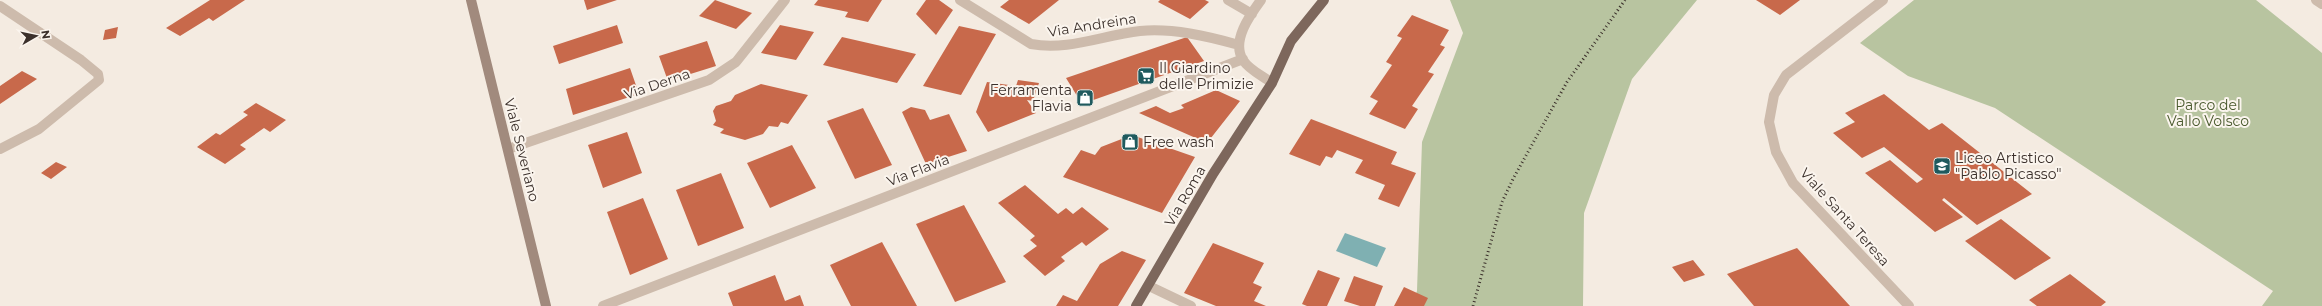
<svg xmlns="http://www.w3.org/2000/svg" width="2322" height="306" viewBox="0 0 2322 306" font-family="Montserrat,sans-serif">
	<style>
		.green { fill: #b8c4a0 }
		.water { fill: #7fb0b2 }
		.building { fill: #c8694b }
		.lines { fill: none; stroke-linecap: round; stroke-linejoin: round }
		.street { stroke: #cdbbac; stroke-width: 10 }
		.secondary { stroke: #a18a7d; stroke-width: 10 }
		.primary { stroke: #7d675c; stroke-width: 10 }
		.rail { stroke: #3b302b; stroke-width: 3; stroke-dasharray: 1 3; stroke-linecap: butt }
		.labels { text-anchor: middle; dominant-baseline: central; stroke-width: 4; stroke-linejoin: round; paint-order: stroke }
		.street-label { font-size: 14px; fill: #3b302b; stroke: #fbf5ee }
		.poi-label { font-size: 14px; fill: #3b302b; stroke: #fbf5ee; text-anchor: start }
		.park-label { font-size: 14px; fill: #4a5a2e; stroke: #fbf5ee }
	</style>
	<rect width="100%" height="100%" fill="#f4ebe1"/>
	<path class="green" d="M1450 0H1697L1632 79 1584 213 1583 306H1412L1417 291 1422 142 1463 33Z
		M1914 0H2256L2322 53V306H2262L2273 291 1995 108 1908 76 1860 43Z"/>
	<path class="water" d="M1345 233 1386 248 1377 267 1336 251Z"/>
	<path class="building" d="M210 0H245L213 21 209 18 180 36 166 28Z
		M584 0H617L587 10Z
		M715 0 752 13 736 29 699 16Z
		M818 0H882L868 22 845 17 848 12 814 5Z
		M926 0H939L953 10 936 35 916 14Z
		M1009 0H1059L1029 24 1000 7Z
		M1160 0H1205L1209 2 1190 19 1158 2Z
		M1756 0H1800L1780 15Z
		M1412 15 1449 30 1440 45 1445 47 1428 72 1434 74 1412 106 1418 109 1405 129 1369 114 1378 101 1370 97 1392 65 1386 62 1402 38 1397 36Z
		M617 25 623 43 559 64 553 46Z
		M780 25 814 32 796 60 761 53Z
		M959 26 996 34 961 95 923 86Z
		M118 27 116 38 103 40 105 30Z
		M842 37 916 54 897 83 823 65Z
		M1187 37 1204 61 1082 104 1066 78Z
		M707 41 716 66 668 81 659 56Z
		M630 68 639 94 573 115 566 89Z
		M22 71 37 79 0 104V86Z
		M1018 80 1039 83 1033 101 1027 100 1036 113 988 132 976 112 987 82 1016 86Z
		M761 84 808 95 788 124 781 122 778 127 769 126 763 134 745 140 720 133 724 129 713 125 716 121 713 111 716 106 731 101 735 95Z
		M1216 90 1240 101 1207 143 1139 113 1156 106 1170 113 1184 108 1181 105Z
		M1884 94 1929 130 1942 123 2032 194 1977 225 1944 198 1942 200 1963 217 1935 232 1865 173 1890 160 1917 183 1923 179 1884 147 1862 158 1833 133 1855 122 1845 113Z
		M256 103 286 120 270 132 264 128 240 145 246 149 225 164 197 147 216 133 220 135 248 115 243 112Z
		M911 107 925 110 930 120 949 114 967 151 926 164 902 112Z
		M863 108 892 165 855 179 827 121Z
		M1311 119 1397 152 1391 164 1416 173 1399 207 1378 199 1385 185 1355 173 1363 160 1337 150 1332 158 1326 156 1320 166 1289 154Z
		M627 132 642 173 603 188 588 145Z
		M1132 135 1195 157 1162 213 1063 177 1081 150 1095 155 1101 147Z
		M792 145 816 188 770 208 747 163Z
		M56 162 67 167 51 179 41 173Z
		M721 173 744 228 698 246 676 190Z
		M1025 185 1058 214 1066 208 1073 214 1082 207 1109 229 1086 246 1082 242 1061 257 1065 261 1045 276 1023 256 1037 246 1030 240 1035 236 998 203Z
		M643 198 668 259 630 275 607 212Z
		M964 205 1006 282 955 302 916 224Z
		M2001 219 2051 258 2015 280 1965 241Z
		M882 242 917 306H851L830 265Z
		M1213 243 1264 263 1253 283 1262 287 1254 301 1266 306H1216L1184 293Z
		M1797 248 1850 306H1754L1727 274Z
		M1122 251 1146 260 1118 306H1056L1063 295 1077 301 1100 264Z
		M1693 260 1705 275 1684 282 1672 267Z
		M1318 270 1340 278 1327 306H1307L1302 304Z
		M2070 274 2106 302 2101 306H2037L2029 300Z
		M775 275 785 301 800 295 804 306H733L728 293Z
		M1354 276 1383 286 1375 306H1360L1344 301Z
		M1404 287 1428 298 1424 306H1394Z"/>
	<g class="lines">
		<path class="street" d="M960 0 1031 44C1068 51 1103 35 1140 31 1173 28 1207 36 1239 45
			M1228 0 1252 14
			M1261 0C1250 15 1231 41 1243 60 1249 70 1263 76 1272 83
			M1883 0 1786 75 1774 95 1769 122 1776 152 1793 183 1909 306
			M2316 0 2322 4
			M0 6 81 60 98 74 99 80 39 129 0 149
			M508 149 709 80 736 62 785 0
			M1149 286 1191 306
			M603 306 1243 59"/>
		<path class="secondary" d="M471 0 546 306"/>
		<path class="primary" d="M1136 306 1213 174 1272 83 1291 41 1324 0"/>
		<path class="rail" d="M1473 306 1502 202 1514 177 1567 82 1625 0"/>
	</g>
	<defs>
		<symbol id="supermarket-square" viewBox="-11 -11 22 22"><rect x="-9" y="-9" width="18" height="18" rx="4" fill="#1f5a5e" stroke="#fbf5ee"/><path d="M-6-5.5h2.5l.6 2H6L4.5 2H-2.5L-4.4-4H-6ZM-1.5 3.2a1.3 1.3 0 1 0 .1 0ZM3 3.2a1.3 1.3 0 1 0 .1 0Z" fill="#fff"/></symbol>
		<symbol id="shop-square" viewBox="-11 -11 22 22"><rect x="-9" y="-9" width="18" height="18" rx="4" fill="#1f5a5e" stroke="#fbf5ee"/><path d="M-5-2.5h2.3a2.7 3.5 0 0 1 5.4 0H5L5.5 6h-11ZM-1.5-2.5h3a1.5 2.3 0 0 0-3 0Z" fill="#fff"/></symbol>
		<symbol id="school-square" viewBox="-11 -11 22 22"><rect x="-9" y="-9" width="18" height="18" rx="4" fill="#1f5a5e" stroke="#fbf5ee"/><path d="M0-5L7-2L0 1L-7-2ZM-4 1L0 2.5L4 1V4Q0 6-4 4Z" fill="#fff"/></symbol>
	</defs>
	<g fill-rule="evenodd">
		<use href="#supermarket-square" x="1136" y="66" width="20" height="20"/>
		<use href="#shop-square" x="1075" y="88" width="20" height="20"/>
		<use href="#shop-square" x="1120" y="132" width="20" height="20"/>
		<use href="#school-square" x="1932" y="156" width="20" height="20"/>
	</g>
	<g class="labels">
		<g class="street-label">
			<text transform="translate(1092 25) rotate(-9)">Via Andreina</text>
			<text transform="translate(657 84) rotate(-19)">Via Derna</text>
			<text transform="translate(522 150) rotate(76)">Viale Severiano</text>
			<text transform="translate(918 170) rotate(-21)">Via Flavia</text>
			<text transform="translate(1185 196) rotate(-60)">Via Roma</text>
			<text transform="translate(1845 217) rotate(48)">Viale Santa Teresa</text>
		</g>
		<g class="poi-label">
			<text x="1159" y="68">Il Giardino<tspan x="1159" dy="16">delle Primizie</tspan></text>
			<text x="1072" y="90" text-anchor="end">Ferramenta<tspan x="1072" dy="16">Flavia</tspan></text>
			<text x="1143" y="142">Free wash</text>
			<text x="1955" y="158">Liceo Artistico<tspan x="1955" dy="16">"Pablo Picasso"</tspan></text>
		</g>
		<g class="park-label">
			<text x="2208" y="105">Parco del<tspan x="2208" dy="16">Vallo Volsco</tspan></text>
		</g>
	</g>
	<g transform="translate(36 36) rotate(81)" stroke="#fbf5ee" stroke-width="3" paint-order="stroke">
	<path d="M0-3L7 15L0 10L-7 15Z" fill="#3b302b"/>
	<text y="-6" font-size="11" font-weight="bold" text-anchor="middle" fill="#3b302b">N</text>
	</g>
</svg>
